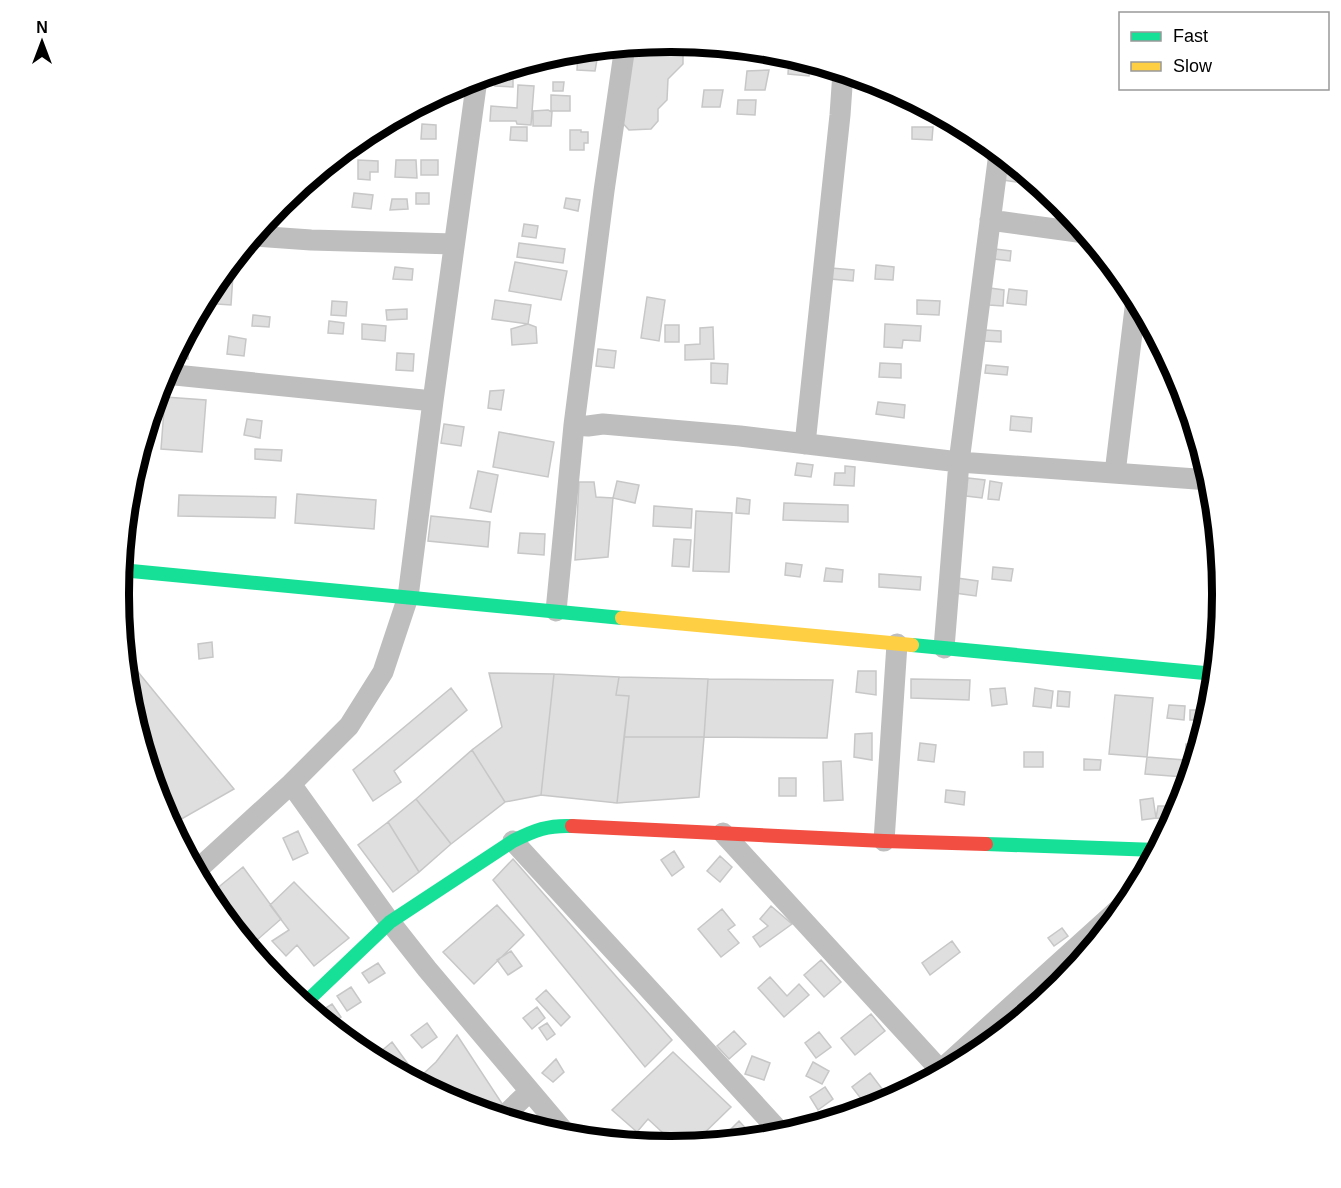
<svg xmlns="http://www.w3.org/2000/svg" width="1341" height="1188" viewBox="0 0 1341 1188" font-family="Helvetica,sans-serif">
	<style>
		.building { fill: #dfdfdf; stroke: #c7c7c7; stroke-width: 1.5 }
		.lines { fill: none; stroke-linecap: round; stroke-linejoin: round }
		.street { stroke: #bebebe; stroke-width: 21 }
		.fast { stroke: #16e098; stroke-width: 14 }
		.slow { stroke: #ffcf43; stroke-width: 14 }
		.jam { stroke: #f24e42; stroke-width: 14 }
		.rim { fill: none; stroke: #000; stroke-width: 8 }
	</style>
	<rect width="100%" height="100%" fill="#fff"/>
	<path class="building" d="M673 42V51H683V64L668 79 667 100 658 109V121L651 129 629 130 618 118 635 46Z
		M578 53 598 54 595 71 577 70Z
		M789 57 810 62 809 76 788 74Z
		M811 63 824 66V73L811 72Z
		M769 70 765 90H745L747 71Z
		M499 72 513 73V87L495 86V73Z
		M553 82H564L563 91H553Z
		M518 85 534 86 531 125 517 124 516 121H490L491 106 517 108Z
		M704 90H723L720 107H702Z
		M551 95 570 96V111H551Z
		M738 100H756L755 115 737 114Z
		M548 110 552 112 551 126H533V111Z
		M422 124 436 125V139H421Z
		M511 127H527V141L510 140Z
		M912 127H933L932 140 912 139Z
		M377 128V139H359L364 135Z
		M570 130H581V132H588V143H584V150H570Z
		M358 160 378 161V172H370V180L358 179Z
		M396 160H416L417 178 395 177Z
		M421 160H438V175H421Z
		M1004 168 1020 170 1026 175 1024 183 1003 180Z
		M354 193 373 195 371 209 352 207Z
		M416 193H429V204H416Z
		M566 198 580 200 578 211 564 208Z
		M392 199H407L408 209 390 210Z
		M524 224 538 226 536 238 522 236Z
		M519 243 565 249 563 263 517 257Z
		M995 249 1011 251 1010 261 994 259Z
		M234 260 231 305 203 303 212 287Z
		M515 262 567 271 561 300 509 291Z
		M876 265 894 267 893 280 875 279Z
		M395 267 413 269 412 280 393 279Z
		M831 268 854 270 853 281 830 279Z
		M990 288 1004 290 1003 306 989 305Z
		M1009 289 1027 291 1026 305 1007 303Z
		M647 297 665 300 659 341 641 338Z
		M495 300 531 305 528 324 492 319Z
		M917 300 940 301 939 315 917 314Z
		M332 301 347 302 346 316 331 315Z
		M407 309V319L387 320 386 310Z
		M253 315 270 317 269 327 252 326Z
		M329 321 344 323 343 334 328 333Z
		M362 324 386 326 385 341 362 339Z
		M528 324 536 327 537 343 512 345 511 329Z
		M885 324 921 326 920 341 903 340 902 348 884 347Z
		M665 325H679V342H665Z
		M713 327 714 359 685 360V345L700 344V328Z
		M985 330 1001 331V342L984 341Z
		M186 336H189L188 359 174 358Z
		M229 336 246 339 244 356 227 354Z
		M598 349 616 351 614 368 596 366Z
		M397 353 414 354 413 371 396 370Z
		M711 363 728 364 727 384 711 383Z
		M880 363 901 364V378L879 377Z
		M986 365 1008 367 1007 375 985 373Z
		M504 390 501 410 488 408 490 391Z
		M165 397 206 400 202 452 161 449Z
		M878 402 905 405 904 418 876 414Z
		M1011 416 1032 418 1031 432 1010 430Z
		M247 419 262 421 260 438 244 435Z
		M444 424 464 427 461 446 441 443Z
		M499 432 554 442 548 477 493 467Z
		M255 449 282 450 281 461 255 459Z
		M797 463 813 465 811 477 795 475Z
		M845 466 855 467 854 486 834 485 835 473H845Z
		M478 471 498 475 491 512 470 508Z
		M968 478 985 480 982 498 966 496Z
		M617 481 639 485 635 503 613 498Z
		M990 481 1002 483 999 500 988 499Z
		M579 482H594L596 497 613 498 608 557 575 560Z
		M297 494 376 500 374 529 295 523Z
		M179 495 276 497 275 518 178 516Z
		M737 498 750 500 749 514 736 513Z
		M784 503 848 505V522L783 520Z
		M654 506 692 509 691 528 653 526Z
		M696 511 732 513 729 572 693 571Z
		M431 516 490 522 488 547 428 541Z
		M520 533 545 534 544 555 518 553Z
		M674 539 691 540 689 567 672 566Z
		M786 563 802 565 800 577 785 575Z
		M993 567 1013 569 1011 581 992 579Z
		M826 568 843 570 842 582 824 581Z
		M879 574 921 577 920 590 879 587Z
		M957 578 978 581 976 596 955 593Z
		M212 642 213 657 199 659 198 644Z
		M134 667 234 789 171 825 160 805 129 701 126 672Z
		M858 671H876V695L856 692Z
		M489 673 554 674 541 795 505 802 472 750 502 727Z
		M554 674 619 677 616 695 629 696 617 803 541 795Z
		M619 677 708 679 704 737H624L629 696 616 695Z
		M708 679 833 680 827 738 704 737Z
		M911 679 970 680 969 700 911 698Z
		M451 688 467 710 394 771 401 782 373 801 353 770Z
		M1005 688 1007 704 992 706 990 689Z
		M1035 688 1053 691 1051 708 1033 706Z
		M1058 691 1070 692 1069 707 1057 706Z
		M1115 695 1153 698 1147 757 1109 754Z
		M1169 705 1185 706 1184 720 1167 718Z
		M1190 710H1204V720H1190Z
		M872 733V760L854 757 855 734Z
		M624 737H704L699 797 617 803Z
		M920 743 936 745 934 762 918 760Z
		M1186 744 1199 745 1194 761 1185 760Z
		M472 750 505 802 451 844 416 799Z
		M1024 752H1043V767H1024Z
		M1147 757 1185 760 1184 777 1145 774Z
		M1084 759 1101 760 1100 770H1084Z
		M841 761 843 800 824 801 823 762Z
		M779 778H796V796H779Z
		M946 790 965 792 964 805 945 802Z
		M1153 798 1156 818 1142 820 1140 800Z
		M416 799 451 844 419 872 388 822Z
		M1158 806H1180L1173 819 1156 818Z
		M388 822 419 872 393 892 358 845Z
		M298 831 308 853 293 860 283 838Z
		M674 851 684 867 672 876 661 860Z
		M720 856 732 867 720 882 707 871Z
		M513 859 672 1040 645 1067 493 880Z
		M243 867 281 919 249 947 211 900 209 895Z
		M294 882 349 938 314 966 297 945 286 956 272 941 289 930 270 905Z
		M497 905 524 935 474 984 443 952Z
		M771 906 792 924 760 947 753 937 768 926 760 919Z
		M722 909 735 925 728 930 739 943 721 957 698 929Z
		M1062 928 1068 936 1054 946 1048 938Z
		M952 941 960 952 930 975 922 963Z
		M511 951 522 966 508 975 497 960Z
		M821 960 841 982 824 997 804 975Z
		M378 963 385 973 369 983 362 973Z
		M770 977 787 996 799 984 809 995 784 1017 758 988Z
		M351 987 361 1002 347 1011 337 996Z
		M546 990 570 1017 561 1026 536 999Z
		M332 1004 341 1017 330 1025 316 1014Z
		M537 1007 545 1018 532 1029 523 1018Z
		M871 1014 885 1031 855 1055 841 1038Z
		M427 1023 437 1037 422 1048 411 1035Z
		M547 1023 555 1034 547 1040 539 1028Z
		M734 1031 746 1044 729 1059 717 1046Z
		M819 1032 831 1047 816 1058 805 1043Z
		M457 1035 503 1105 492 1114 459 1104 432 1089 421 1076 436 1062Z
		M392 1042 416 1075 412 1079 373 1058Z
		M673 1052 731 1107 693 1144 676 1145 648 1119 637 1132 612 1110Z
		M752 1056 770 1063 764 1080 745 1074Z
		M556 1059 564 1072 553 1082 542 1073Z
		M813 1062 829 1071 822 1084 806 1076Z
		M870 1073 883 1090 865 1104 852 1087Z
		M825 1087 833 1099 818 1110 810 1097Z
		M739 1121 751 1134 746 1139H739L730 1130Z"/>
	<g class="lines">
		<path class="street" d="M990 220 1085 233
			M254 236 311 240 454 244
			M165 374 433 401
			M574 425 604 191 625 46
			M805 444 840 115 843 72
			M1115 473 1136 300
			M556 611 574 425 588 426 603 424 740 436 959 462 1210 480
			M944 648 959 462 999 153
			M291 784 390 922 427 969 568 1136
			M723 833 942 1072
			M513 841 782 1134
			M884 841 897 644
			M196 871 291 784 349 726 383 672 408 597 433 401 477 79
			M933 1077 1131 898
			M503 1117 530 1091"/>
		<path class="fast" d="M121 570 622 618
			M912 645 1215 674
			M986 844 1157 850
			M304 1004 390 922 513 841C535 830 548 825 572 826"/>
		<path class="slow" d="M622 618 912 645"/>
		<path class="jam" d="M572 826 884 841 986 844"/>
	</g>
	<path d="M0 0H1341V1188H0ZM670 52H671A541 541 0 0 1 1212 593V595A541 541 0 0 1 671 1136H670A541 541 0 0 1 129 595V593A541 541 0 0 1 670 52Z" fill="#fff" fill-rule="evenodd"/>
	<path class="rim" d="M670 52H671A541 541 0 0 1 1212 593V595A541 541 0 0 1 671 1136H670A541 541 0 0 1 129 595V593A541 541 0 0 1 670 52Z"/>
	<rect x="1119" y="12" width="210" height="78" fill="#ffffff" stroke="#999999" stroke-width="1.5"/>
	<rect x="1131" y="32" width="30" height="9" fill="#16e098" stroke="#999999" stroke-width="1.5"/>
	<text x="1173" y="42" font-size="18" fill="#000000">Fast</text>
	<rect x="1131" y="62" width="30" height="9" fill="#ffcf43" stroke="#999999" stroke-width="1.5"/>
	<text x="1173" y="72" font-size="18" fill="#000000">Slow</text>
	<g transform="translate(42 42)" stroke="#ffffff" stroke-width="4.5" paint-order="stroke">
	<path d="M0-4.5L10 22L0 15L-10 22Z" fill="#000000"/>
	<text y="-9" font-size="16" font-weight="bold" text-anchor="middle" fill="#000000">N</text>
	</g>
</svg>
